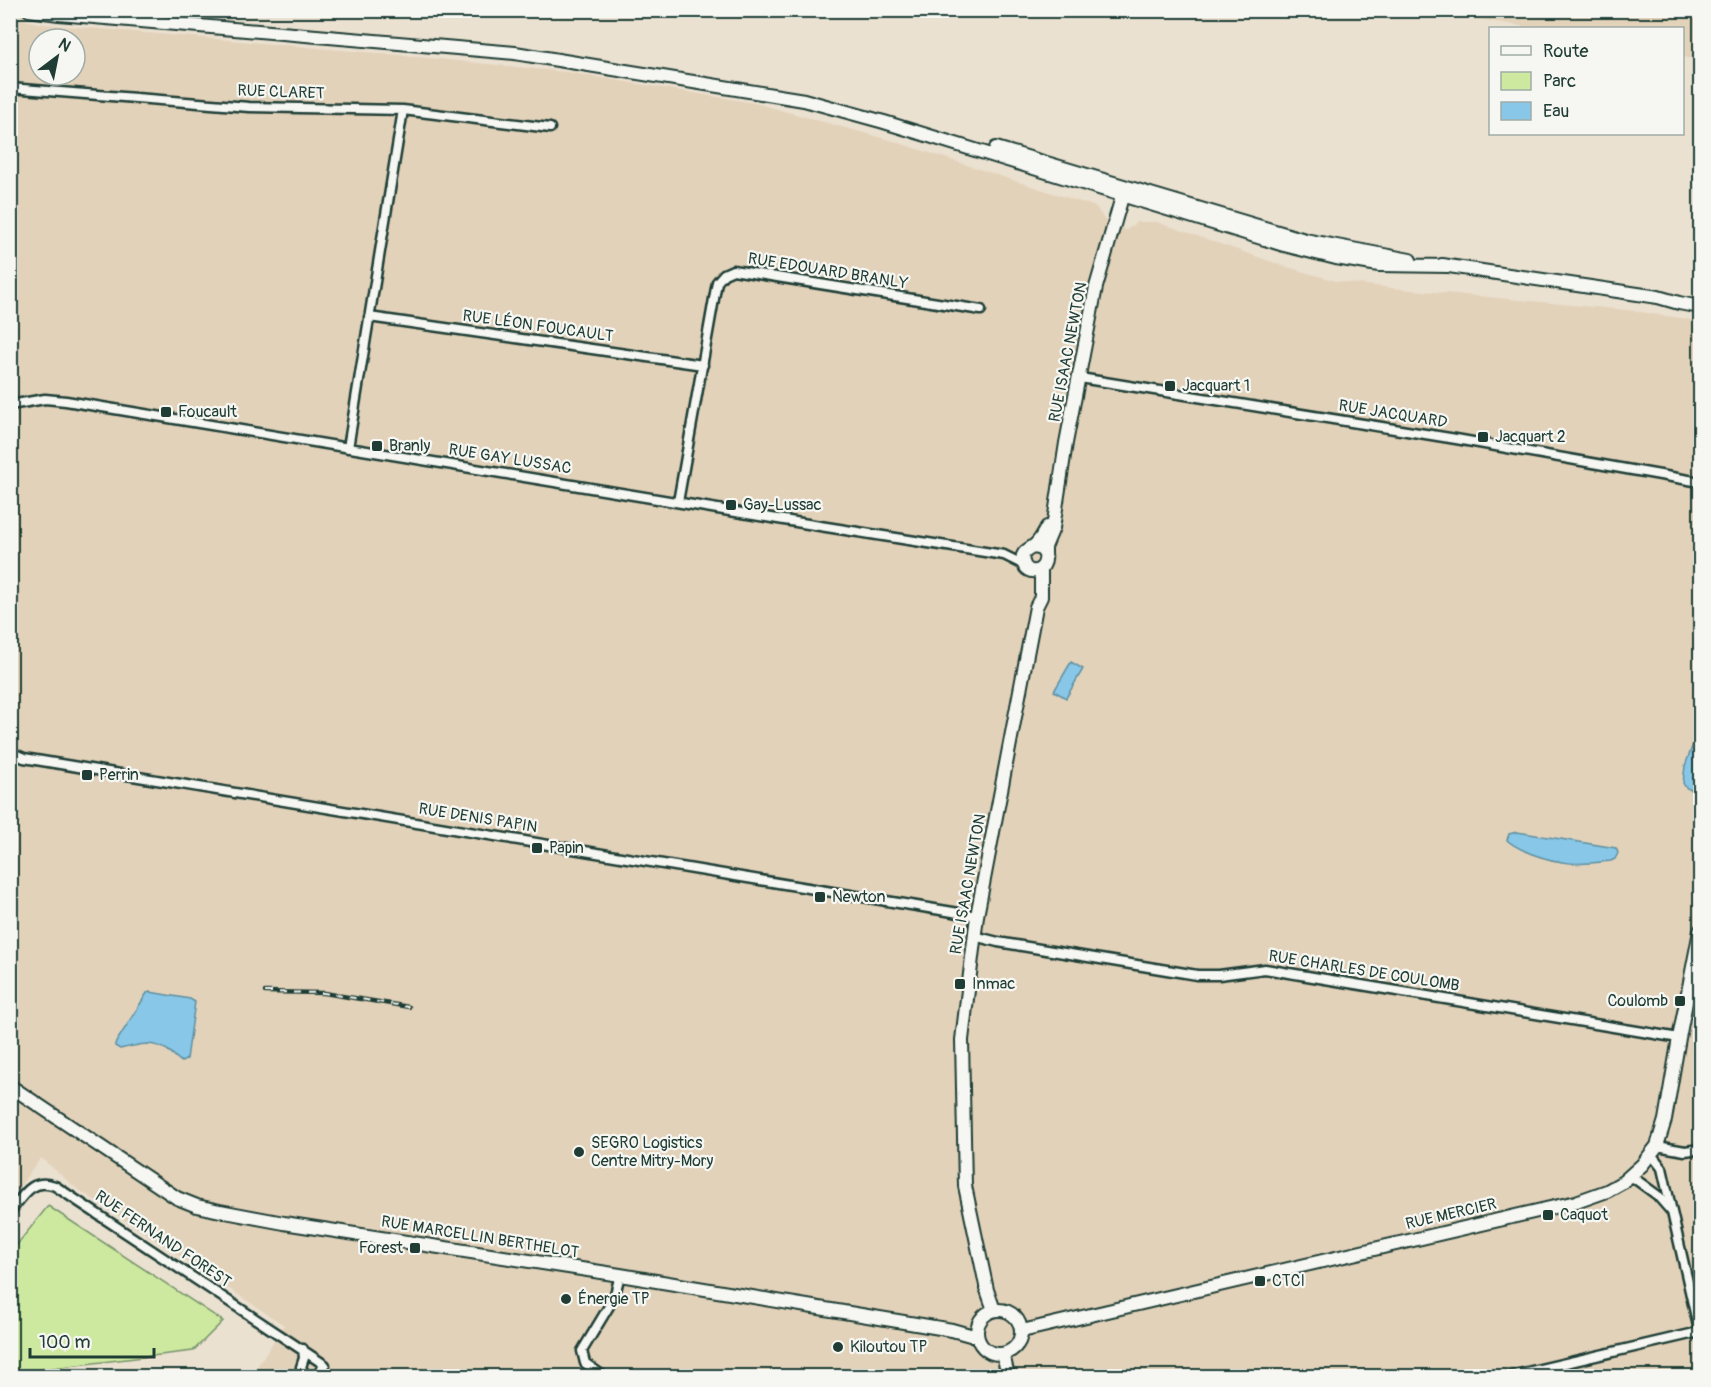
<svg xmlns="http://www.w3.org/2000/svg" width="1711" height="1387" viewBox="0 0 1711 1387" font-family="Pangolin,sans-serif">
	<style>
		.built { fill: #e3d2ba; fill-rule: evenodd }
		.green { fill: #cde9a0; stroke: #76936a; stroke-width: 1.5 }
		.water { fill: #88c7e8; stroke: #5e90a0; stroke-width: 1.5 }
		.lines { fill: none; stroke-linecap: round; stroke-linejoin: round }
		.street-casing { stroke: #1f3d34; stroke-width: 13 }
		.secondary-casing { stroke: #1f3d34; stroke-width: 16 }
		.street { stroke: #f6f6f2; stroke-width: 8 }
		.secondary { stroke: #f6f6f2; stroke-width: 12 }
		.rail-casing { stroke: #1f3d34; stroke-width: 4.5 }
		.rail { stroke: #f6f6f2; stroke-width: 2; stroke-dasharray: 7; stroke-linecap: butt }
		.poi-dot { fill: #1f3d34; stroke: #f6f6f2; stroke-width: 2 }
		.labels { text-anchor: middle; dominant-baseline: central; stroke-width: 4.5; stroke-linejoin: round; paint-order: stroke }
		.street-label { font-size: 16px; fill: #1f3d34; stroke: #f6f6f2 }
		.poi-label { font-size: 16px; fill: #1f3d34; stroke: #f6f6f2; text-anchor: start }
	</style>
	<rect width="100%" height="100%" fill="#ebe1d1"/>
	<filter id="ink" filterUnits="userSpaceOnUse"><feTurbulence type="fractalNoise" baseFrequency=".0167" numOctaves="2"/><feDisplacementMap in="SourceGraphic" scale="12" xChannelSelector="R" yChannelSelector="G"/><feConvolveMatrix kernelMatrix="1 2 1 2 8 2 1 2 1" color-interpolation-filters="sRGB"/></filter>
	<g filter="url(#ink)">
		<path class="built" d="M1431 11H1700V60L1683 57 1682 28H1533Z
			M11 17 43 24 400 55 566 72 755 103 893 141 1096 207 1106 222 1126 230 1137 222H1157L1284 266 1336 281 1392 288 1627 310 1700 321V1376H251L284 1325 76 1188 41 1158 11 1198ZM39 39H75V75H39Z"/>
		<path class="green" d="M48 1206 223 1321 193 1351 11 1373V1252Z"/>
		<path class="water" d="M1071 662 1083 669 1066 698 1054 691Z
			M1700 725V784L1694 790C1689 790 1685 788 1683 783L1685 766Z
			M1517 832 1616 848 1618 853 1615 859 1611 861C1579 865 1562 865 1532 854 1523 850 1514 847 1507 840L1509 834Z
			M150 992 190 999 195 1002 187 1059 182 1062C176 1059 173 1053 167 1050 152 1040 136 1045 120 1049L115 1046V1044L147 993Z"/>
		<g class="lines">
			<defs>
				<path id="street" d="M10 88 249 107 403 110 550 128
					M369 317 703 365
					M1080 378 1456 439 1700 482
					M10 405 45 399 66 401 820 526 1004 555 1024 565
					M348 448 403 110
					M678 502 717 282 724 274 733 270 981 310
					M10 752 24 758 977 916
					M974 936 998 942 1197 975H1219L1265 969 1679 1038
					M1657 1146 1685 1151 1700 1149
					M1651 1154 1662 1168 1700 1335
					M1631 1176 1657 1195 1671 1211
					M10 1212C23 1196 32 1177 55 1186L325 1365 317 1375 311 1376
					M303 1349 304 1358 301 1367 304 1373 308 1376
					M603 1376 585 1363 582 1351 614 1298 620 1275
					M1510 1376 1699 1332"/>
				<path id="secondary" d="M29 10 59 14 515 53 804 100 884 122 1284 245 1336 258 1379 265 1449 266
					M996 148 1305 240 1410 260
					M1442 265 1658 297 1679 303 1700 307
					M1032 547 1040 548 1045 554C1048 572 1027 578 1023 562 1020 551 1030 550 1036 544 1041 539 1044 533 1047 527
					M1045 554V547L1053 528 1066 443 1096 287 1124 190
					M10 1086 177 1198 197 1206 220 1211 284 1223 620 1275 952 1330 977 1337
					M977 1332a22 22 0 1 1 44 0a22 22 0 1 1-44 0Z
					M994 1310 987 1290 965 1186 962 1040 977 916 1036 607 1041 597V569
					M1022 1331 1576 1202 1607 1191 1623 1182 1642 1165 1657 1146 1665 1120 1679 1038 1700 931
					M1003 1354 1008 1376"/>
			</defs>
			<use href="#street" class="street-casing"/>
			<use href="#secondary" class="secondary-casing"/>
			<use href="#street" class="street"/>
			<use href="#secondary" class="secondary"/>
			<defs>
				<path id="rail" d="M265 992 324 993 409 1007"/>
			</defs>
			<use href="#rail" class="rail-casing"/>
			<use href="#rail" class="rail"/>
		</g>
	</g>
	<g class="poi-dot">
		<rect x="1164" y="380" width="12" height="12" rx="3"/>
		<rect x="160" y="406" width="12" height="12" rx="3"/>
		<rect x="1477" y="431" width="12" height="12" rx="3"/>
		<rect x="371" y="440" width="12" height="12" rx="3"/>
		<rect x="725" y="499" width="12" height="12" rx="3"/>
		<rect x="81" y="769" width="12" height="12" rx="3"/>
		<rect x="531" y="842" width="12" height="12" rx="3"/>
		<rect x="814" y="891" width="12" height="12" rx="3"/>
		<rect x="954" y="978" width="12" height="12" rx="3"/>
		<rect x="1674" y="995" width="12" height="12" rx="3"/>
		<circle cx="579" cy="1152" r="6"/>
		<rect x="1542" y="1209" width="12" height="12" rx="3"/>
		<rect x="409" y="1242" width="12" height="12" rx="3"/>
		<rect x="1254" y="1275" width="12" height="12" rx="3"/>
		<circle cx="566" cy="1299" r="6"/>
		<circle cx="838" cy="1347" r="6"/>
	</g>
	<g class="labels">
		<g class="street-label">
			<text transform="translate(281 92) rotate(2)">RUE CLARET</text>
			<text transform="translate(828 271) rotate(9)">RUE EDOUARD BRANLY</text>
			<text transform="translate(538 326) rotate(8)">RUE LÉON FOUCAULT</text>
			<text transform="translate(1068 352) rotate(-79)">RUE ISAAC NEWTON</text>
			<text transform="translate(1393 414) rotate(9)">RUE JACQUARD</text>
			<text transform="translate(510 459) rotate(9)">RUE GAY LUSSAC</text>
			<text transform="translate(478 818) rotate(9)">RUE DENIS PAPIN</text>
			<text transform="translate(968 884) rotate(-80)">RUE ISAAC NEWTON</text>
			<text transform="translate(1364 971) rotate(9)">RUE CHARLES DE COULOMB</text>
			<text transform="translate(1451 1214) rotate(-13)">RUE MERCIER</text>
			<text transform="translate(480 1237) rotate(9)">RUE MARCELLIN BERTHELOT</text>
			<text transform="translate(163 1239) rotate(34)">RUE FERNAND FOREST</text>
		</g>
		<g class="poi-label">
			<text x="1182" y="386">Jacquart 1</text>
			<text x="178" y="412">Foucault</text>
			<text x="1495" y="437">Jacquart 2</text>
			<text x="389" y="446">Branly</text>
			<text x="743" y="505">Gay-Lussac</text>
			<text x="99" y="775">Perrin</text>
			<text x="549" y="848">Papin</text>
			<text x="832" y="897">Newton</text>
			<text x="972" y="984">Inmac</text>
			<text x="1668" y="1001" text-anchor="end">Coulomb</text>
			<text x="591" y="1143">SEGRO Logistics<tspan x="591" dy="18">Centre Mitry-Mory</tspan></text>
			<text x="1560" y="1215">Caquot</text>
			<text x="403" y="1248" text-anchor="end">Forest</text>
			<text x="1272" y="1281">CTCI</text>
			<text x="578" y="1299">Énergie TP</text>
			<text x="850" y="1347">Kiloutou TP</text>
		</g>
	</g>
	<rect width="1711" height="1387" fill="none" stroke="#f6f6f2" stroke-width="36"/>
	<rect x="18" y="18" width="1675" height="1351" fill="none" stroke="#1f3d34" stroke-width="2" filter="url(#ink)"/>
	<rect x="1489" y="27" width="195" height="108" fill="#f6f6f2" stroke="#a0aca6" stroke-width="1.5"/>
	<rect x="1501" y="46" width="30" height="9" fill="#f6f6f2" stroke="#a0aca6" stroke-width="1.5"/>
	<text x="1543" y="57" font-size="18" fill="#1f3d34">Route</text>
	<rect x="1501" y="72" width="30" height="18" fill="#cde9a0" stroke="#a0aca6" stroke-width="1.5"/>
	<text x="1543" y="87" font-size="18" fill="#1f3d34">Parc</text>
	<rect x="1501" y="102" width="30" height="18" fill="#88c7e8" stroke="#a0aca6" stroke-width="1.5"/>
	<text x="1543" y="117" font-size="18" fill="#1f3d34">Eau</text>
	<g transform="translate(57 57) rotate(32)"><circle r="28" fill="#f6f6f2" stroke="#a0aca6" stroke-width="1.5"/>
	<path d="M0-4.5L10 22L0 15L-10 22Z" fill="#1f3d34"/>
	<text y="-9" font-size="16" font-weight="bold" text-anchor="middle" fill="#1f3d34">N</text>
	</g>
	<path d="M30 1348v9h124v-9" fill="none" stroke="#1f3d34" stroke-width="3"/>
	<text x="39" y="1348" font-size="18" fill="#1f3d34" stroke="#f6f6f2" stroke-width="4.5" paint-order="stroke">100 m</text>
</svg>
